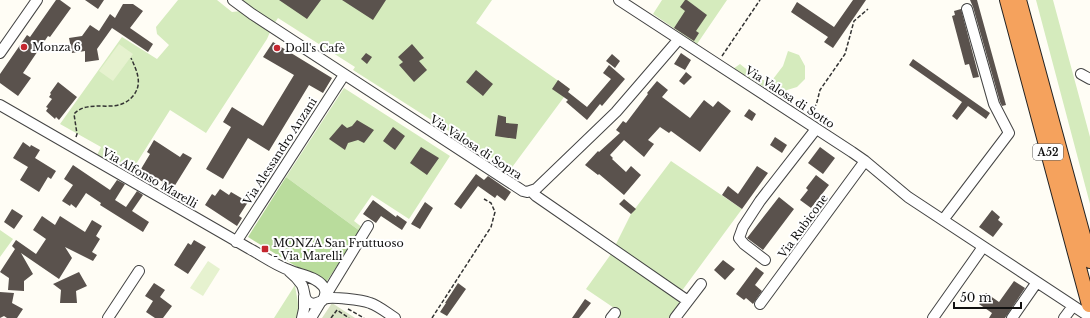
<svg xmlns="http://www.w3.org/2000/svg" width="1090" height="318" viewBox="0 0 1090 318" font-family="'Libre Baskerville',serif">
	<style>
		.green { fill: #d5ebbd }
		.forest { fill: #b9dc9c }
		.cemetery { fill: #d9e3c4 }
		.pitch { fill: #e6f2cf }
		.building { fill: #5a524d }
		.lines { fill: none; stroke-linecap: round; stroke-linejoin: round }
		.minor-casing { stroke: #444; stroke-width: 12 }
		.highway-casing { stroke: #222; stroke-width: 16 }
		.path { stroke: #333; stroke-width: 1.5; stroke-dasharray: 4 2; stroke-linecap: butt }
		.minor { stroke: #fff; stroke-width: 10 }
		.highway { stroke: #f5a25d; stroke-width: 14 }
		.poi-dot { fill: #c4262e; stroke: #fff; stroke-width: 1.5 }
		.labels { text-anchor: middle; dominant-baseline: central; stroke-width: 4; stroke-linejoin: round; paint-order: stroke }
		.shield { fill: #fff; stroke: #585858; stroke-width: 1 }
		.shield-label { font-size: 10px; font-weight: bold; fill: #111 }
		.poi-label { font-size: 11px; fill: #111; stroke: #fff; text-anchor: start }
		.street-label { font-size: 11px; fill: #111; stroke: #fff }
	</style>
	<rect width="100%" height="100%" fill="#fffdf5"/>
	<path class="green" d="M178 0H217L232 12 241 11 270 32 267 39 206 133 170 110 131 172 97 155 101 147 60 124 122 37 157 59 169 45 157 34 156 27Z
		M238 0H492L476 23 570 89 510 170 353 70 355 67 278 18 274 24Z
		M662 0H727L697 44 653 14Z
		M1036 0H1053L1090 137V204Z
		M788 51 799 55 805 66V79L797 87 787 90 780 96 733 69 740 64 755 76 770 83 783 66Z
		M344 88 450 156 409 219 372 195 354 221 363 228 360 231 286 177Z
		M671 161 742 209 681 292 674 298 681 304 671 318H617L620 312 586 289 611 254 631 214Z
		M0 230 13 239 0 257Z
		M295 285C296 295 301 309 296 318H274Z"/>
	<path class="forest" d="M286 177 360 231 325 284 248 237Z"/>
	<path class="cemetery" d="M332 303 355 318H322Z"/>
	<path class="pitch" d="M119 44 133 54 113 81 99 71Z
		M208 261 220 269 203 296 190 288Z"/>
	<path class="building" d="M56 0H60L71 8 50 37 48 36 23 73 31 78 18 96 0 83V74L27 35 30 37Z
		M85 0H104L98 9Z
		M279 0H321L307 19Z
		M342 0H386L373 20Z
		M685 0H687L707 15 696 31 699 33 694 41 674 28 685 11 680 7Z
		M853 0H866L833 48 824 42 828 37 791 12 797 2 834 27Z
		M970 0H977L1006 105 1002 106 1000 102 973 7Z
		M123 4H133L143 11 130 28 153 44 148 52 112 28 97 49 99 60 85 62V51L72 53 69 38 82 36 90 25 99 31 110 14 115 18Z
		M961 9 979 77 973 78 969 64 965 65 952 16 955 15 954 11Z
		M273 42 332 78 323 93 309 85 269 151 248 138 223 179 206 169 231 127 223 122 232 107 263 126 294 75 263 57Z
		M412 44 424 58 419 61 427 70 414 82 399 65 403 62 398 57Z
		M366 53 372 57 367 64 361 59Z
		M681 53 691 60 685 70 674 64Z
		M612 54 620 61 615 68 606 61Z
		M913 59 990 113 986 119 968 106 957 120 952 116 962 102 909 65Z
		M609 65 625 79 602 106 600 104 587 120 566 102 568 100 552 89 558 80 570 89 568 92 587 107 611 79 603 73Z
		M476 70 493 84 483 96 466 82Z
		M686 72 692 77 684 85 679 81Z
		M657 81 668 90 662 97 690 118 704 100 713 107 718 101 731 111 700 152 671 131 669 133 660 127 648 140 654 144 644 157 624 140 610 155 613 158 612 159 626 172 631 166 641 175 624 195 599 174 598 175 585 165 598 151 599 152 620 133 616 130 623 121 626 123 648 94 647 93Z
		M58 82 77 97 59 120 56 117 55 119 46 111 48 108 46 107 52 99 49 97 51 94 50 93Z
		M749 109 756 114 752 121 744 116Z
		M498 115 506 117V123L518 124 516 139 495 136Z
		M357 120 374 130 364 143 358 140 348 143 345 150 329 139 342 124 347 128 352 126Z
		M393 127 405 136 395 150 383 141Z
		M775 137 787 145 782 153 770 145Z
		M154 140 180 157 183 153 192 158 169 195 159 189 163 182 141 169 150 154 147 152Z
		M23 142 30 147 31 145 40 150 35 158 56 171 51 179 48 177 39 192 20 180 28 167 13 158Z
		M421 147 439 158 427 175 410 163Z
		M820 147 835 158 823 174 808 163Z
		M73 165 110 190 117 180 125 184 115 200 126 207 137 191 143 195 132 211 149 222 143 232 100 205 101 203 86 193 76 208 71 204 70 206 62 201 73 185 64 179Z
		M757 166 768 173 742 209 722 195 728 186 738 194Z
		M476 174 484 180 488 176 511 192 505 201 497 195 495 198 478 186 461 209 454 204Z
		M816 175 829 185 811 208 800 200 808 190 806 188Z
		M220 189 229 195 231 192 248 202 239 216 242 218 237 226 205 205 212 194 215 196Z
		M779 197 794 209 763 250 747 238Z
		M624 199 636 209 631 214 619 204Z
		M373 200 396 217 397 215 407 222 402 230 381 216 376 223 363 214Z
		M425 202 433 208 420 229 411 224Z
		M12 209 23 216 14 229 4 222Z
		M992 210 1000 217 998 220 1003 224 993 237 979 227Z
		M42 216 55 225 60 216 85 232 92 220 102 226 96 236 100 239 92 252 97 255 93 261 65 247 72 258 59 279 21 253 33 274 24 281V291L8 290 9 278 0 272 15 249 12 246 16 240 36 254 46 239 33 230Z
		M194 240 206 247 188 274 174 265 188 243 191 245Z
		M723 260 735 269 725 280 714 270Z
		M756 267 764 273 755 285 762 291 753 304 746 298 744 300 736 294Z
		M79 272 87 286 76 291 77 303H60L61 290 53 284Z
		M1014 281 1025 288 1005 318H989L992 313 979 304 986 293 999 302Z
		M154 283 165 290 160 297 172 306 163 318H155L146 312 153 301 145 296Z
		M458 283 466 289 447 316 440 312 446 303H445Z
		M0 292 14 293 12 303 23 309 17 318H7L4 316 0 318Z
		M585 299 591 303 579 318H572Z"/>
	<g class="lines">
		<defs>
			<path id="minor" d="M233 0 252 14 523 191 527 192 536 189 616 112 679 39
				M619 0 852 152 865 161 908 197 1090 317
				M0 53 37 0
				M1081 74 1090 79
				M0 105 250 249C263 256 275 265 289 270 300 275 315 276 323 286 327 291 326 296 322 301L314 304C302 302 306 293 302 285 298 279 294 275 289 271
				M531 191 536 196 688 301
				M943 220 1009 133 994 104 967 9
				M236 242 344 75
				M765 260 744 244 739 238 743 227 760 201 816 129
				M329 290 368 226
				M324 299C331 296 362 300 370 303 379 306 387 313 395 318
				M760 304 865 161
				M108 318 139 271
				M302 318 304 309V296
				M311 318 320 303
				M611 318 615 313
				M675 318 701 284
				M933 318 983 247
				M1012 318 1037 282
				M1064 318 1073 306"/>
			<path id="highway" d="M1007 0 1089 305
				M1019 0 1090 261"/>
		</defs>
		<use href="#minor" class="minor-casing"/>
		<use href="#highway" class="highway-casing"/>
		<path class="path" d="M722 56 760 0
			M812 114 817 102 820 90 845 54 854 21 868 9
			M76 137 77 134 74 114C90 97 116 116 133 96 143 84 137 71 131 58
			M348 309 364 318
			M331 318 337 310 349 318
			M432 318 491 227 495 212 491 203 484 199"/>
		<use href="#minor" class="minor"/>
		<use href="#highway" class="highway"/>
	</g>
	<g class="poi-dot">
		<circle cx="24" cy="47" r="4"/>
		<circle cx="277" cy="48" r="4"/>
		<rect x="261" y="245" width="8" height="8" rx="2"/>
	</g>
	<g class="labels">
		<rect class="shield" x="1033" y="144" width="30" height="16" rx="3"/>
		<g class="shield-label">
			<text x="1048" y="152">A52</text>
		</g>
		<g class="poi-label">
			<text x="32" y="47">Monza 6</text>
			<text x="285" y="48">Doll's Cafè</text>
			<text x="273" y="243">MONZA San Fruttuoso<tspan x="273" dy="13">- Via Marelli</tspan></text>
		</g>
		<g class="street-label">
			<text transform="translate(790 97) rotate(33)">Via Valosa di Sotto</text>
			<text transform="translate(476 147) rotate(33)">Via Valosa di Sopra</text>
			<text transform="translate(280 151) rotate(-57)">Via Alessandro Anzani</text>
			<text transform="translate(150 178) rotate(30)">Via Alfonso Marelli</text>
			<text transform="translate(803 226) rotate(-54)">Via Rubicone</text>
		</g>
	</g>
	<path d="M954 302v6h67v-6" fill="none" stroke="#111111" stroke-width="2"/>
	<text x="960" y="302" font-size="12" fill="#111111" stroke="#ffffff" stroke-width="3" paint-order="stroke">50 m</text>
</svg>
